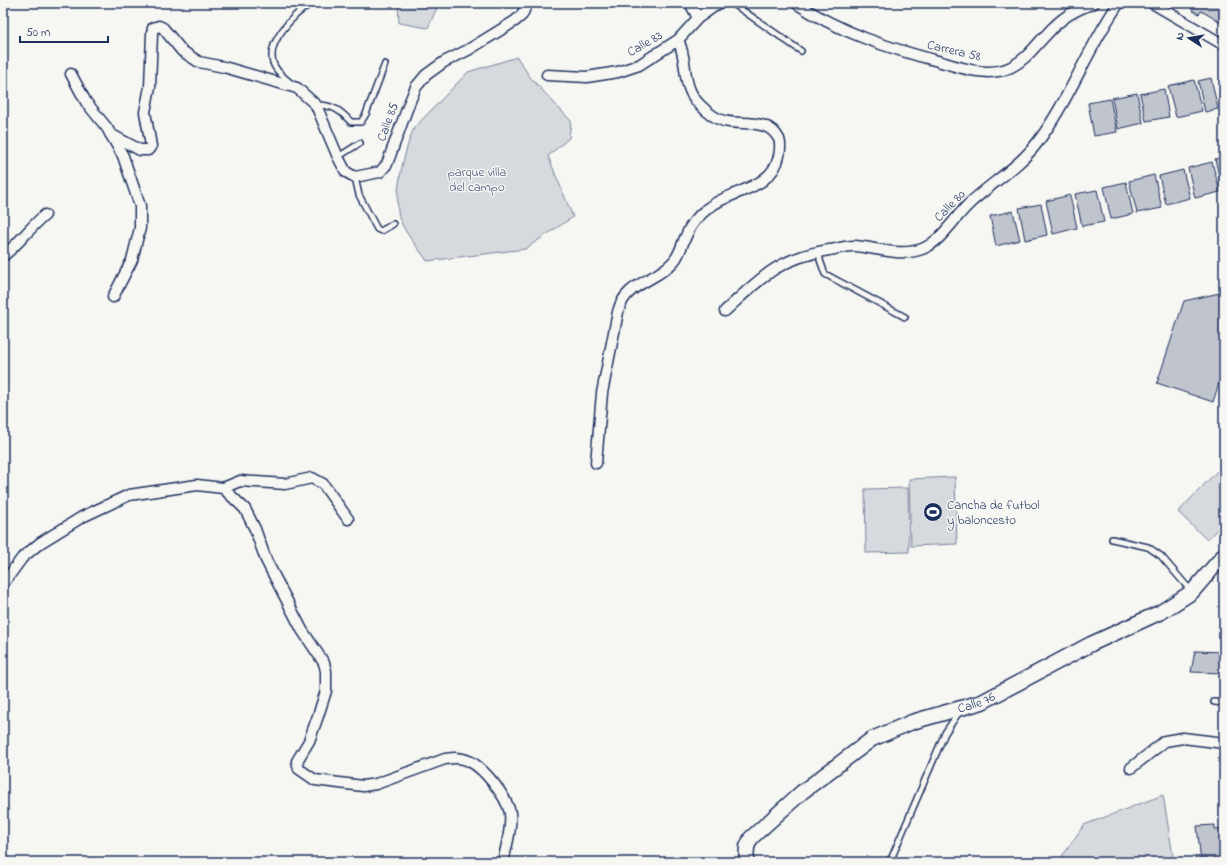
<svg xmlns="http://www.w3.org/2000/svg" width="1227" height="865" viewBox="0 0 1227 865" font-family="'Indie Flower',sans-serif">
	<style>
		.green { fill: #d6d9dd; stroke: #78849e }
		.building { fill: #c0c4cd; stroke: #1b2f5e }
		.lines { fill: none; stroke-linecap: round; stroke-linejoin: round }
		.lane-casing { stroke: #1b2f5e; stroke-width: 8 }
		.street-casing { stroke: #1b2f5e; stroke-width: 13 }
		.secondary-casing { stroke: #1b2f5e; stroke-width: 17 }
		.lane { stroke: #f6f6f2; stroke-width: 5 }
		.street { stroke: #f6f6f2; stroke-width: 10 }
		.secondary { stroke: #f6f6f2; stroke-width: 14 }
		.labels { text-anchor: middle; dominant-baseline: central; stroke-width: 3; stroke-linejoin: round; paint-order: stroke }
		.street-label { font-size: 13px; fill: #1b2f5e; stroke: #f6f6f2 }
		.park-label { font-size: 13px; fill: #405177; stroke: #f6f6f2 }
		.poi-label { font-size: 13px; fill: #1b2f5e; stroke: #f6f6f2; text-anchor: start }
	</style>
	<rect width="100%" height="100%" fill="#f6f6f2"/>
	<filter id="ink" filterUnits="userSpaceOnUse"><feTurbulence type="fractalNoise" baseFrequency=".025" numOctaves="2"/><feDisplacementMap in="SourceGraphic" scale="8" xChannelSelector="R" yChannelSelector="G"/><feConvolveMatrix kernelMatrix="1 2 1 2 8 2 1 2 1" color-interpolation-filters="sRGB"/></filter>
	<g filter="url(#ink)">
		<path class="green" d="M398 3H439L428 28 399 23Z
			M517 57 530 77 571 121 569 138 548 156 573 217 525 249 427 261C420 250 404 232 400 220 392 199 405 148 414 128L468 72Z
			M1222 466 1224 468V522L1207 540 1178 512Z
			M955 477 957 544 911 546 909 479Z
			M908 488 909 552 866 553 865 489Z
			M1163 795 1174 862H1058L1084 825Z"/>
		<path class="building" d="M1193 3H1224V24L1201 11 1199 14 1193 11 1191 7Z
			M1211 78 1218 109 1205 112 1198 81Z
			M1194 80 1202 111 1176 117 1168 86Z
			M1164 89 1169 117 1146 121 1140 94Z
			M1137 93 1143 123 1118 129 1112 98Z
			M1110 99 1117 132 1094 136 1088 103Z
			M1224 157V188L1222 189 1215 159Z
			M1212 162 1220 192 1195 198 1188 168Z
			M1183 170 1190 198 1166 204 1159 176Z
			M1154 175 1162 208 1137 213 1129 181Z
			M1126 182 1133 214 1111 219 1104 187Z
			M1097 190 1104 222 1082 226 1075 194Z
			M1070 195 1077 228 1053 234 1046 201Z
			M1041 204 1047 235 1025 240 1019 208Z
			M1013 211 1020 240 996 246 990 216Z
			M1224 292V367L1213 402 1157 383 1184 301Z
			M1195 651 1224 652V673L1191 672Z
			M1215 825V829L1224 828V862H1201L1197 826Z"/>
		<g class="lines">
			<defs>
				<path id="lane" d="M732 3 801 51
					M292 84C286 79 279 74 275 67 262 45 295 13 312 3
					M316 105C333 105 340 110 351 122H361L366 114 385 64
					M338 157 360 143
					M355 177 359 195 377 229 381 231 393 224
					M820 252V260L825 274 905 317
					M1112 539 1148 547 1161 556 1191 591
					M1214 702 1224 703
					M888 862 892 857 945 733 959 712"/>
				<path id="street" d="M690 3 698 18
					M796 3C839 32 888 48 938 61 961 68 989 78 1011 67 1027 59 1035 46 1047 34 1061 18 1074 10 1094 3
					M1152 3 1224 45
					M71 74 86 102 107 128 123 156 140 206V228L132 260 113 297
					M547 75 587 77 618 72 639 65 678 40 698 18 719 3
					M110 134 140 150H148L151 146 145 112 150 87 152 33 153 28 159 26 163 28 182 51 199 62 224 67 297 88 316 105 338 157 346 172 355 177 380 172 387 164 410 101 416 87 426 75 444 62 468 50 515 21 522 15 527 3
					M3 256C20 243 29 228 45 215
					M725 311C761 278 778 258 829 250 838 249 848 245 856 246 877 248 901 257 922 249 941 242 954 218 969 204 991 183 1019 167 1037 143 1069 101 1088 47 1119 3
					M596 463 602 393 618 312C625 282 656 282 674 261 680 254 682 244 686 236 690 225 699 215 708 208 730 190 772 190 779 156 780 151 781 144 779 139 768 117 742 126 724 121 715 119 706 111 699 104 680 84 689 62 678 40
					M223 488 240 481 285 484 312 478 323 484 348 519
					M3 584 22 558 40 543 82 517 129 495 197 485 223 488 245 509 255 529 266 560 302 630 324 663 326 671V691L318 716 309 741 297 761 299 769 315 780 363 786 376 784 445 759C453 758 461 757 469 761 484 768 507 797 510 813 512 829 506 847 503 862
					M1131 768 1165 741 1183 738 1224 743"/>
				<g id="secondary">
					<path id="s1" d="M746 862 747 847 751 838 802 792 872 739 912 722 982 702 1091 644 1161 612 1192 592 1224 555"/>
				</g>
			</defs>
			<use href="#lane" class="lane-casing"/>
			<use href="#street" class="street-casing"/>
			<use href="#secondary" class="secondary-casing"/>
			<use href="#lane" class="lane"/>
			<use href="#street" class="street"/>
			<use href="#secondary" class="secondary"/>
		</g>
	</g>
	<defs>
		<symbol id="stadium-disc" viewBox="-11 -11 22 22"><circle r="9.5" fill="#1b2f5e" stroke="#f6f6f2"/><path d="M0-5a6.5 5 0 1 0 0 10a6.5 5 0 1 0 0-10ZM-3.5-1.8h7v3.6h-7Z" fill="#fff"/></symbol>
	</defs>
	<g fill-rule="evenodd">
		<use href="#stadium-disc" x="922" y="501" width="22" height="22"/>
	</g>
	<g class="labels">
		<g class="street-label">
			<text transform="translate(645 44) rotate(-30)">Calle 83</text>
			<text transform="translate(954 51) rotate(13)">Carrera 58</text>
			<text transform="translate(388 122) rotate(-70)">Calle 85</text>
			<text transform="translate(950 206) rotate(-46)">Calle 80</text>
			<text stroke="none"><textPath href="#s1" startOffset="292">Calle 76</textPath></text>
		</g>
		<g class="park-label">
			<text x="477" y="172">parque villa<tspan x="477" dy="15">del campo</tspan></text>
		</g>
		<g class="poi-label">
			<text x="947" y="505">Cancha de futbol<tspan x="947" dy="15">y baloncesto</tspan></text>
		</g>
	</g>
	<rect width="1227" height="865" fill="none" stroke="#f6f6f2" stroke-width="16"/>
	<rect x="8" y="8" width="1211" height="849" fill="none" stroke="#1b2f5e" stroke-width="1.5" filter="url(#ink)"/>
	<g transform="translate(1189 38) rotate(282)" stroke="#f6f6f2" stroke-width="3" paint-order="stroke">
	<path d="M0-3L7 15L0 10L-7 15Z" fill="#1b2f5e"/>
	<text y="-6" font-size="11" font-weight="bold" text-anchor="middle" fill="#1b2f5e">N</text>
	</g>
	<path d="M20 36v6h88v-6" fill="none" stroke="#1b2f5e" stroke-width="2"/>
	<text x="26" y="36" font-size="12" fill="#1b2f5e" stroke="#f6f6f2" stroke-width="3" paint-order="stroke">50 m</text>
</svg>
